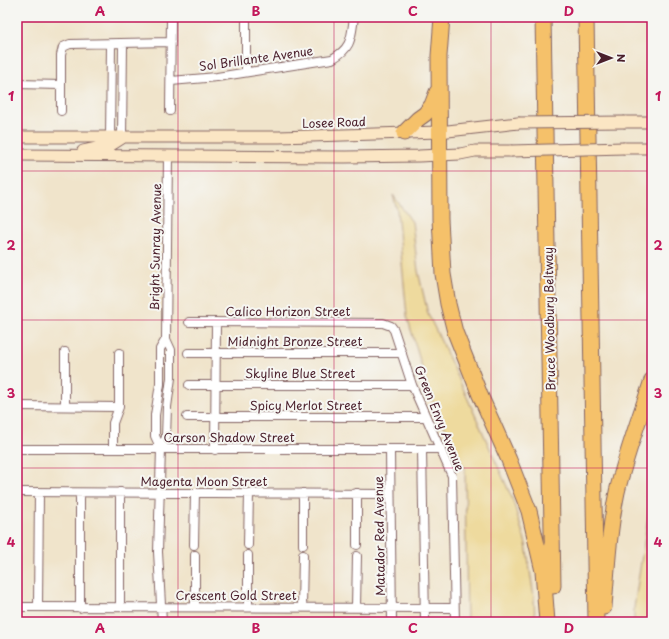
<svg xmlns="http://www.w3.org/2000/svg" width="669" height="639" viewBox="0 0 669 639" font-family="'Playpen Sans',sans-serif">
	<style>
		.sand { fill: #eeda9e; stroke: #9c7c64 }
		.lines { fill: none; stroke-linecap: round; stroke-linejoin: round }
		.minor-casing { stroke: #846463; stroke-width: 10 }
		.secondary-casing { stroke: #846463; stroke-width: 13 }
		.motorway-casing { stroke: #846463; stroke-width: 17 }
		.minor { stroke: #fff; stroke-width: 8 }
		.secondary { stroke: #fbe6c4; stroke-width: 11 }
		.motorway { stroke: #f5c16b; stroke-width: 15 }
		.secondary-bridge-casing { stroke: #846463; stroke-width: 13; stroke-linecap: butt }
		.secondary-bridge { stroke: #fbe6c4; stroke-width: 11 }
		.grid { fill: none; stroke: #c2185b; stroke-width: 1; stroke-opacity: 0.55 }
		.labels { text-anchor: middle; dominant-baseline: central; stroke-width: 4; stroke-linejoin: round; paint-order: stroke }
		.street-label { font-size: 12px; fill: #4a1f2b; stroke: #f6f6f2 }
		.neatline { fill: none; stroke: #c2185b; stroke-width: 1.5 }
		.grid-label { font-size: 13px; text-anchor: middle; font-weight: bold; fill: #c2185b }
	</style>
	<rect width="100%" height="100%" fill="#f6f6f2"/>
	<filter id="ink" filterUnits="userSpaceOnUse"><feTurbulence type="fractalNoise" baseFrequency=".025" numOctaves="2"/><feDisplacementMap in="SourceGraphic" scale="8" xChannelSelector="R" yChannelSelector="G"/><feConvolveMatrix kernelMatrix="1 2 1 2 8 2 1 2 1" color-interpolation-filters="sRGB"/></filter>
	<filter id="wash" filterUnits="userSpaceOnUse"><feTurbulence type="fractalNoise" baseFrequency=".012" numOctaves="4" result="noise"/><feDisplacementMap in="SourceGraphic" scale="16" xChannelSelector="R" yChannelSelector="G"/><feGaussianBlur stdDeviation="0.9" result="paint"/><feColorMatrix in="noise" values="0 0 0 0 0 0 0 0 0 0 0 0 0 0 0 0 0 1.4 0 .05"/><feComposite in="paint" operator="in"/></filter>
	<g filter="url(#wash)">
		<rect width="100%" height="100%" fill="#f0e4cb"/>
		<path class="sand" d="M393 195 412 222 418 271 428 314 458 377 512 498 526 544 534 598 535 622H467L465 470 430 395 407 316 397 210Z
			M652 490V622H634V608Z"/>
	</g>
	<g filter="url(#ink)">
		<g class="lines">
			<defs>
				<path id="minor" d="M246 72V17
					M171 81 217 77 332 59C352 48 351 38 354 17
					M17 84 61 85
					M61 111V55L63 47 70 44 171 42
					M170 111 171 17
					M110 138 111 44
					M122 138 123 43
					M189 322 383 323 391 326 394 330 412 385 452 476 455 622
					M65 352V406
					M188 353H402
					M189 385H412
					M17 406 119 407
					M187 417H426
					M113 448V423L119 407V353
					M17 449H441
					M161 449 155 436V415L160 384V349L166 339
					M422 449 425 622
					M215 450 216 322
					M390 450 392 622
					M17 492 390 494
					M357 493V545
					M194 545 195 493
					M248 545 249 493
					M303 545V493
					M17 607 454 608
					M38 607 39 492
					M120 607V492
					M195 607V555
					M248 607V555
					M302 607 303 555
					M356 607 357 556
					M80 608V493
					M162 622 158 552 161 449 166 437 167 407 171 378V350L166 339 168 156"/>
				<path id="secondary" d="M625 122H652
					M17 137H279L439 132 518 123
					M624 148H652
					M83 151 111 145 122 138
					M17 155 345 157 419 156 460 154 475 151H511"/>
				<path id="motorway" d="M442 17 439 56 440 219 443 274 448 304 455 332 480 395 509 460 529 511 543 571 547 622
					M543 17 553 586
					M586 17 596 622
					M404 133 418 119 425 114 432 105 437 92
					M604 607C607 569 609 530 617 492 626 454 640 417 652 380"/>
			</defs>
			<use href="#minor" class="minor-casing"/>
			<use href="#secondary" class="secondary-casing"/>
			<use href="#motorway" class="motorway-casing"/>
			<use href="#minor" class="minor"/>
			<use href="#secondary" class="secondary"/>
			<use href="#motorway" class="motorway"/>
			<defs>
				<path id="secondary-bridge" d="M518 123 625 122
					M511 151 624 148"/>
			</defs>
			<use href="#secondary-bridge" class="secondary-bridge-casing"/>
			<use href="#secondary-bridge" class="secondary-bridge"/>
		</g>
	</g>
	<path class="grid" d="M178 17V622M334 17V622M491 17V622M17 171H652M17 320H652M17 468H652"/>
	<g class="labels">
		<g class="street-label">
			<text transform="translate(256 58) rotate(-8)">Sol Brillante Avenue</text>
			<text transform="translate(334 122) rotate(-2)">Losee Road</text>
			<text transform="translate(155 247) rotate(-89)">Bright Sunray Avenue</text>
			<text x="288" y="311">Calico Horizon Street</text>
			<text transform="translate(549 319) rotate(-91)">Bruce Woodbury Beltway</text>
			<text x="295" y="341">Midnight Bronze Street</text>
			<text x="300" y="373">Skyline Blue Street</text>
			<text x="306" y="405">Spicy Merlot Street</text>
			<text transform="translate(440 418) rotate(68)">Green Envy Avenue</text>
			<text x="229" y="437">Carson Shadow Street</text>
			<text x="204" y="481">Magenta Moon Street</text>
			<text transform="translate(379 536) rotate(-91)">Matador Red Avenue</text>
			<text x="236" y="595">Crescent Gold Street</text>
		</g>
	</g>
	<rect width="669" height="639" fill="none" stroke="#f6f6f2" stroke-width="44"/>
	<g transform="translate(611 58) rotate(90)" stroke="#f6f6f2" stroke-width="3" paint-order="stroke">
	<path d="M0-3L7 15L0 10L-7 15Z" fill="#4a1f2b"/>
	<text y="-6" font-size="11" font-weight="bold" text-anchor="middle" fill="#4a1f2b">N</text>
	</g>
	<rect x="22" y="22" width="625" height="595" class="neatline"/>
	<g class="grid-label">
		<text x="100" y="16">A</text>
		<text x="256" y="16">B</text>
		<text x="413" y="16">C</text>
		<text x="569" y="16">D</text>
		<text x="11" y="101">1</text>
		<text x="658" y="101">1</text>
		<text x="11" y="250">2</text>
		<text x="658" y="250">2</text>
		<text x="11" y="398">3</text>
		<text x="658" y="398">3</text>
		<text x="11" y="547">4</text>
		<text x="658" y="547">4</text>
		<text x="100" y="633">A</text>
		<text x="256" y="633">B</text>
		<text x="413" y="633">C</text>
		<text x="569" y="633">D</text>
	</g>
</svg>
